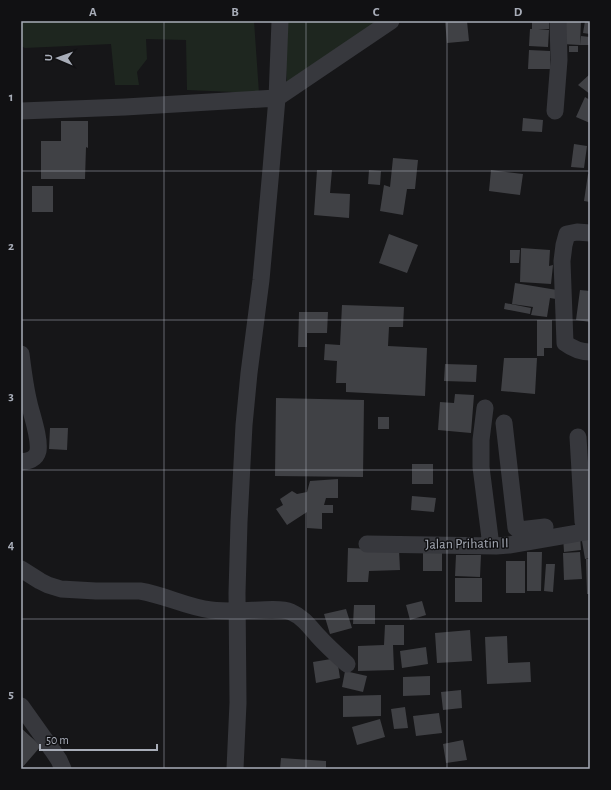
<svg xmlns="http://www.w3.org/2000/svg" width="611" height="790" viewBox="0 0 611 790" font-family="'Alegreya Sans',sans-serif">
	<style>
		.green { fill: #1e261f }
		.building { fill: #404145 }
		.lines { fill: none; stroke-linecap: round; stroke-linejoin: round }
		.street { stroke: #37383d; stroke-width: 17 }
		.grid { fill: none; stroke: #a8adb8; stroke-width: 1; stroke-opacity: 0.55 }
		.labels { text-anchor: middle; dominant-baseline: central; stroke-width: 3; stroke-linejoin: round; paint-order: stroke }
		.street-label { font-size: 14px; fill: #a8adb8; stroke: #111113 }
		.neatline { fill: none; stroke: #a8adb8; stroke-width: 1.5 }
		.grid-label { font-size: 13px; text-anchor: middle; font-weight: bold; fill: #a8adb8 }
	</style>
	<rect width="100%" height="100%" fill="#161618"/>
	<path class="green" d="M21 21H254L259 93 187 90 186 40 146 39 147 59 137 72 139 85H115L111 44 25 48 21 46Z
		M283 21H380L287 84Z"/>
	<path class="building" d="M445 21H467L469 41 447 43Z
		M532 21H549V29H538L549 30 548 47 529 46 530 29H532Z
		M563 21H581L580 45 562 44Z
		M585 21H590V34L583 33Z
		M581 36 590 37V45H580Z
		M569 46H578V52H569Z
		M529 50 550 51V69H528Z
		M590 74V94L578 85Z
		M585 97 590 100V123L576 117Z
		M523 118 543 120 542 132 522 131Z
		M61 121H88V148L86 147 85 179H41V141H61Z
		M574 144 587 146 584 168 571 167Z
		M393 158 418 160 415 189H407L403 215 380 211 384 185 390 187Z
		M317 170H332L330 193 350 194 349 218 314 215Z
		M369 170 381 171 380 185 368 184Z
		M491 170 523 174 520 195 489 191Z
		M588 174H590V202L584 201Z
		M32 186H53V212H32Z
		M389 234 418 245 407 273 379 263Z
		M521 248 550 250 549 266 553 265 551 284 520 282Z
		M510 250H520L519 263H510Z
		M515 283 557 290 556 299 550 298 547 317 531 315 533 307 512 304Z
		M580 290 590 291V322L576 320Z
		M505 303 531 308 530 314 504 309Z
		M342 305 404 307 403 327H389L388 346 427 348 425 396 346 392V383H336L337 361 324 360 325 344 340 345Z
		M299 312H328L327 333H307V347H298Z
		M537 320H552V348H544V356H537Z
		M504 358H537L535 394 501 391Z
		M445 364 477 365 476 382 444 381Z
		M455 394 474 395 471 433 438 430 440 402 454 403Z
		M276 398 364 400 363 477 275 476Z
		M378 417H389V429H378Z
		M50 428H68L67 450 49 449Z
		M412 464H433V484H412Z
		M338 479V498H326L324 505H333V513H322V529L307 528V512L287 525 276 509 283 505 280 499 292 491 297 494 307 492 310 481Z
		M412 496 436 498 434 512 411 510Z
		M590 534V558L585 559 581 535Z
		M580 535 581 550 564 552 563 536Z
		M348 548 399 550 400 570 369 571 368 582H347Z
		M423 550H442V571H423Z
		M527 552H542L541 591H527Z
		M580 552 582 579 564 580 563 553Z
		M456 555H481L480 577 455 576Z
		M586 559H590V594H587Z
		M506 561H525V593H506Z
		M546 564H555L553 592 544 591Z
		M455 578H482V602H455Z
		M422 601 426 615 410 620 406 605Z
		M354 605H375V624H353Z
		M346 609 352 628 330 634 324 614Z
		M385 625H404V645H393L394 670 358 671V646L384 645Z
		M470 630 472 661 437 663 435 633Z
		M507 636 508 663 530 662 531 682 487 684 485 637Z
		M426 647 428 664 402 668 400 651Z
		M337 658 340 678 316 683 313 662Z
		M345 671 367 676 363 692 342 687Z
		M430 676V695L403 696V677Z
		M461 690 462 708 443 710 441 692Z
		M381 695V716L343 717V696Z
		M405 707 408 728 394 729 391 709Z
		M439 713 442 733 416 736 413 716Z
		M380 719 385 737 357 745 352 727Z
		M21 728 41 746 21 769Z
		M463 740 467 760 446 763 443 744Z
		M281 758 326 761V769H280Z"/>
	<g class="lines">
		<path class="street" d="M21 111 125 107 277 98 391 21
			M555 111 559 60 558 21
			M590 233 577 232 567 234 564 245 562 261 565 343C573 349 580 352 590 352
			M21 354C23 370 25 387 29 403 32 416 40 438 38 451 36 460 28 461 21 462
			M485 408 481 440V467L491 546
			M504 423 516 528 519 530 545 527
			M578 437 583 522
			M367 544 496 546 509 545 590 531
			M21 569 40 581 48 585 61 589 96 591H140C165 595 186 607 211 610 220 611 230 611 239 611 252 611 279 607 291 612 303 617 310 627 318 636 327 646 337 655 347 664
			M21 706 53 751 59 760 63 769
			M235 769 238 703 237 593 239 522 244 425 249 373 261 280 271 169 277 98 280 21"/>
	</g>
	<path class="grid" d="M164 21V769M306 21V769M447 21V769M21 171H590M21 320H590M21 470H590M21 619H590"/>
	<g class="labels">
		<g class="street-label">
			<text transform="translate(467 544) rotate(-1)">Jalan Prihatin II</text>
		</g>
	</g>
	<rect width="611" height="790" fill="none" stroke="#111113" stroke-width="44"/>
	<g transform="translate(58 58) rotate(272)" stroke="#111113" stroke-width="3" paint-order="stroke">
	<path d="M0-3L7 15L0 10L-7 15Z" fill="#a8adb8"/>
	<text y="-6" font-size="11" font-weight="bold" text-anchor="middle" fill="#a8adb8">U</text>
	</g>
	<path d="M40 744v6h117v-6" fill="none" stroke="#a8adb8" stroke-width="2"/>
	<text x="46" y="744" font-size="12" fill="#a8adb8" stroke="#111113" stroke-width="3" paint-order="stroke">50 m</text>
	<rect x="22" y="22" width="567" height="746" class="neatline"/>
	<g class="grid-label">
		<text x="93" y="16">A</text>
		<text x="235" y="16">B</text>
		<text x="376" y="16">C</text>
		<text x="518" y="16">D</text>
		<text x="11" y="101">1</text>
		<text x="11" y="250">2</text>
		<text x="11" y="400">3</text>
		<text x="11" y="549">4</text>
		<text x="11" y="698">5</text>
	</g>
</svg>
